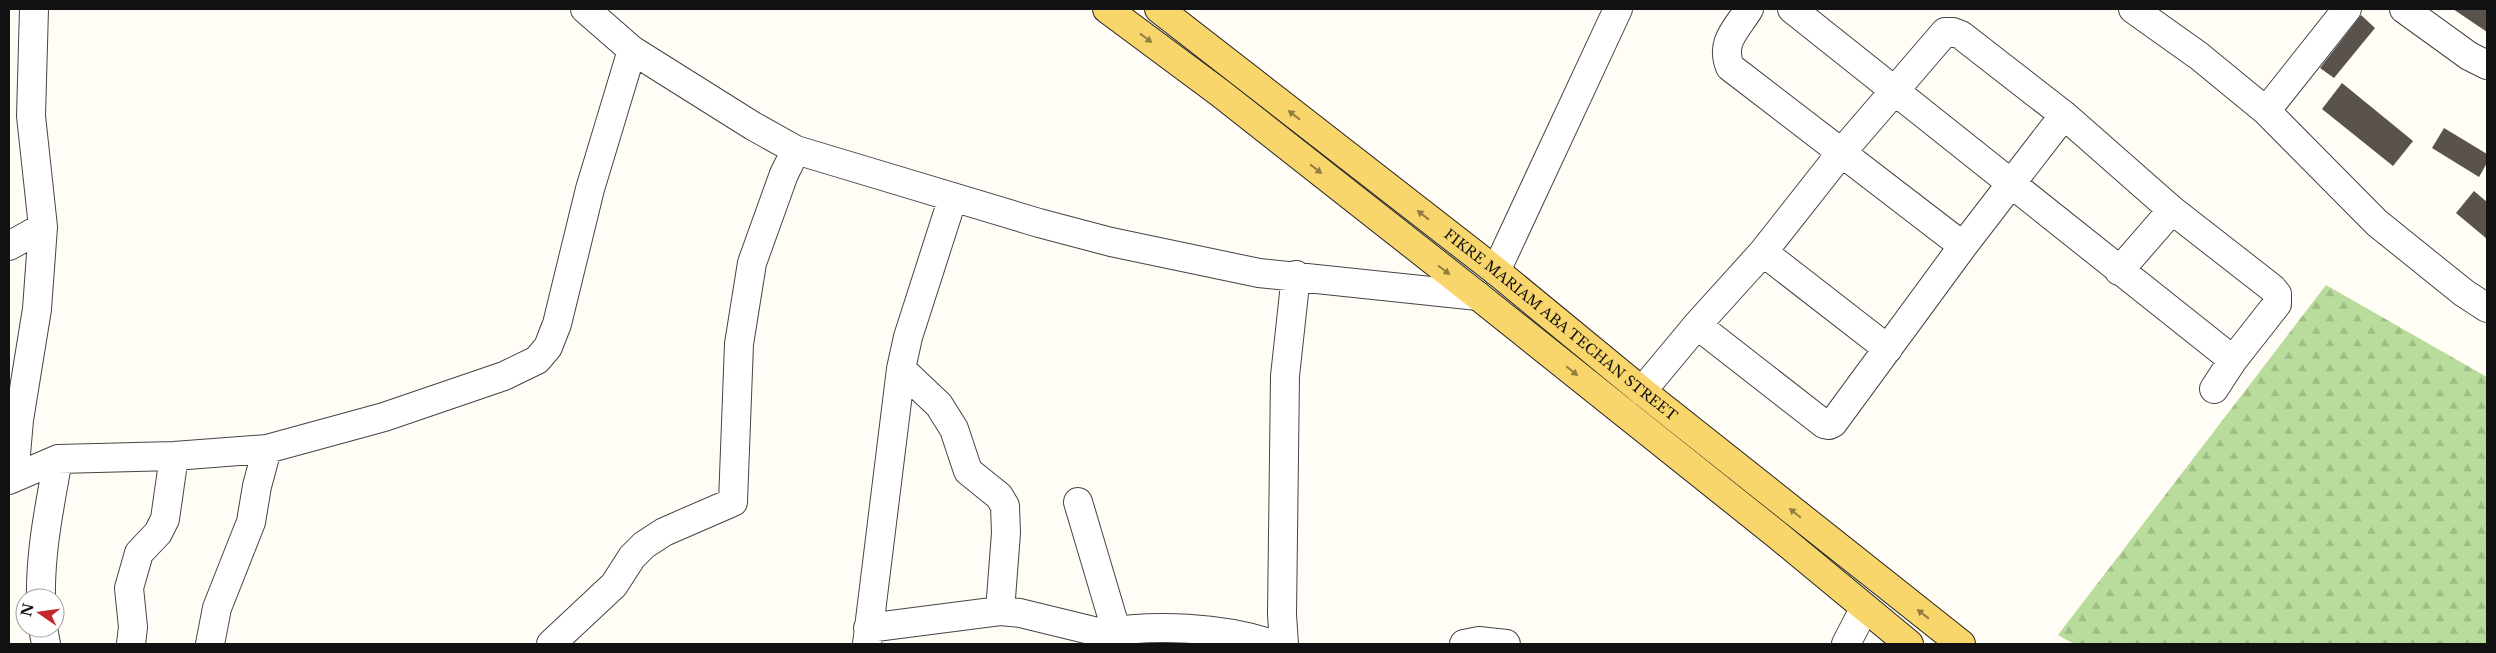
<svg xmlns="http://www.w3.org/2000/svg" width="2496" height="653" viewBox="0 0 2496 653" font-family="'Libre Baskerville',serif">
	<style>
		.forest { fill: url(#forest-firs) }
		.building { fill: #5a524d }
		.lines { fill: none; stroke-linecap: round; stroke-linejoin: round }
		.minor-casing { stroke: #444; stroke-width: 30 }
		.major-casing { stroke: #222; stroke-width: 30 }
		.minor { stroke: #fff; stroke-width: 28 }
		.major { stroke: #f9d66b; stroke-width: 28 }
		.oneway { fill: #917d42 }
		.labels { text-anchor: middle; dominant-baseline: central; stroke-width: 5; stroke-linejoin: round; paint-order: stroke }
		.street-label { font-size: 14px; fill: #111; stroke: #fff }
	</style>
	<defs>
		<pattern id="forest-firs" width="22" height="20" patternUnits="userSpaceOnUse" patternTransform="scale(1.25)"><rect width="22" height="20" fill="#b9dc9c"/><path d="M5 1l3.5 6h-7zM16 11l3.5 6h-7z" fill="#9ebc85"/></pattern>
	</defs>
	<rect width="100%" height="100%" fill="#fffdf5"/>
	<path class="forest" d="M2326 285 2487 377V644H2074L2058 635Z"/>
	<path class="building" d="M2453 9H2487V32Z
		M2361 15 2375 28 2334 78 2320 68Z
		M2342 83 2413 141 2393 166 2322 109Z
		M2444 128 2487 154V163L2479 177 2432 148Z
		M2474 191 2487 202V239L2456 213Z"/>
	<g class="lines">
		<defs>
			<path id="minor" d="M585 9 632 50 753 126 796 150 1039 223 1111 242 1259 273 1478 296
				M1749 9C1736 30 1720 42 1730 67L1963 246
				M1792 9 2233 360
				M2133 9 2199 56 2266 111 2377 223 2464 293 2487 308
				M2404 9 2469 56 2487 65
				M2266 111 2347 9
				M9 246 43 227
				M1763 252 1888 349
				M1496 271 1618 9
				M2119 271 2172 210
				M1697 325 1824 424 1829 425 1833 423 1963 246 2064 115
				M901 369 939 405 954 429 968 471 999 496 1005 506 1006 533 1000 611
				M1642 391 1697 325 1763 252 1841 153 1945 32H1953L1961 35 2064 115 2172 210 2272 288 2277 294V304L2233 360 2214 389
				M14 477 19 420 37 309 43 227 31 116 34 9
				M9 480 58 459 174 456 267 449 384 417 504 376 537 360 548 347 557 324 590 189 632 50
				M1078 502 1116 630
				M41 598C40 551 50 505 58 459
				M43 628 46 644
				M868 628 1000 611 1020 613 1102 633
				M131 644 133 627 129 588 139 553 158 533 165 519 174 456
				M210 644 217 608 251 522 257 486 267 449
				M551 644 614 585 632 557 644 545 664 532 733 502 739 344 752 263 784 174 796 150
				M867 644 901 369 908 337 953 197
				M1099 644 1102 633C1155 624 1222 627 1272 644
				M1284 644 1282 615 1285 376 1296 275
				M1464 644 1479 641 1506 644
				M1846 644 1864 609"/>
			<g id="major">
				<path d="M1107 9 1220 93 1478 296 1776 534 1909 644"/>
				<path id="s1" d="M1159 9 1496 271 1642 391 1961 644"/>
			</g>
		</defs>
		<use href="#minor" class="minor-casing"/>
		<use href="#major" class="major-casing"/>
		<use href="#minor" class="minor"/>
		<use href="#major" class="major"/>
	</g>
	<defs><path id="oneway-solid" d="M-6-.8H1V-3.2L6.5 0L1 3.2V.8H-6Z" transform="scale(1.25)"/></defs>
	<g class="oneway">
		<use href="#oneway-solid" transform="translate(1146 38) rotate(37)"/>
		<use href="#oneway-solid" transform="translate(1294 115) rotate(-142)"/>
		<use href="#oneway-solid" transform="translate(1316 169) rotate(38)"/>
		<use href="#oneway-solid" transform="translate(1423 215) rotate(-142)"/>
		<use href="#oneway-solid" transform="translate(1444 270) rotate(37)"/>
		<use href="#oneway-solid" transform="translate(1572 371) rotate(39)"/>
		<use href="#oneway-solid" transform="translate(1795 513) rotate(-141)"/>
		<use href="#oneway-solid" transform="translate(1923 614) rotate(-142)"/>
	</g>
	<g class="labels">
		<g class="street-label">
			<text stroke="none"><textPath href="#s1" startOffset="511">FIKRE MARIAM ABA TECHAN STREET</textPath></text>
		</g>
	</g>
	<rect width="2496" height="653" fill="none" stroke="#111111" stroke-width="20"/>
	<g transform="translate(40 613) rotate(283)"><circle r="24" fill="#ffffff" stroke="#a0a0a0"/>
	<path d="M0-4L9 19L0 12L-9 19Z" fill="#c4262e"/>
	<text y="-8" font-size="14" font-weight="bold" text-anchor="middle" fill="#111111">N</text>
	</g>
</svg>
